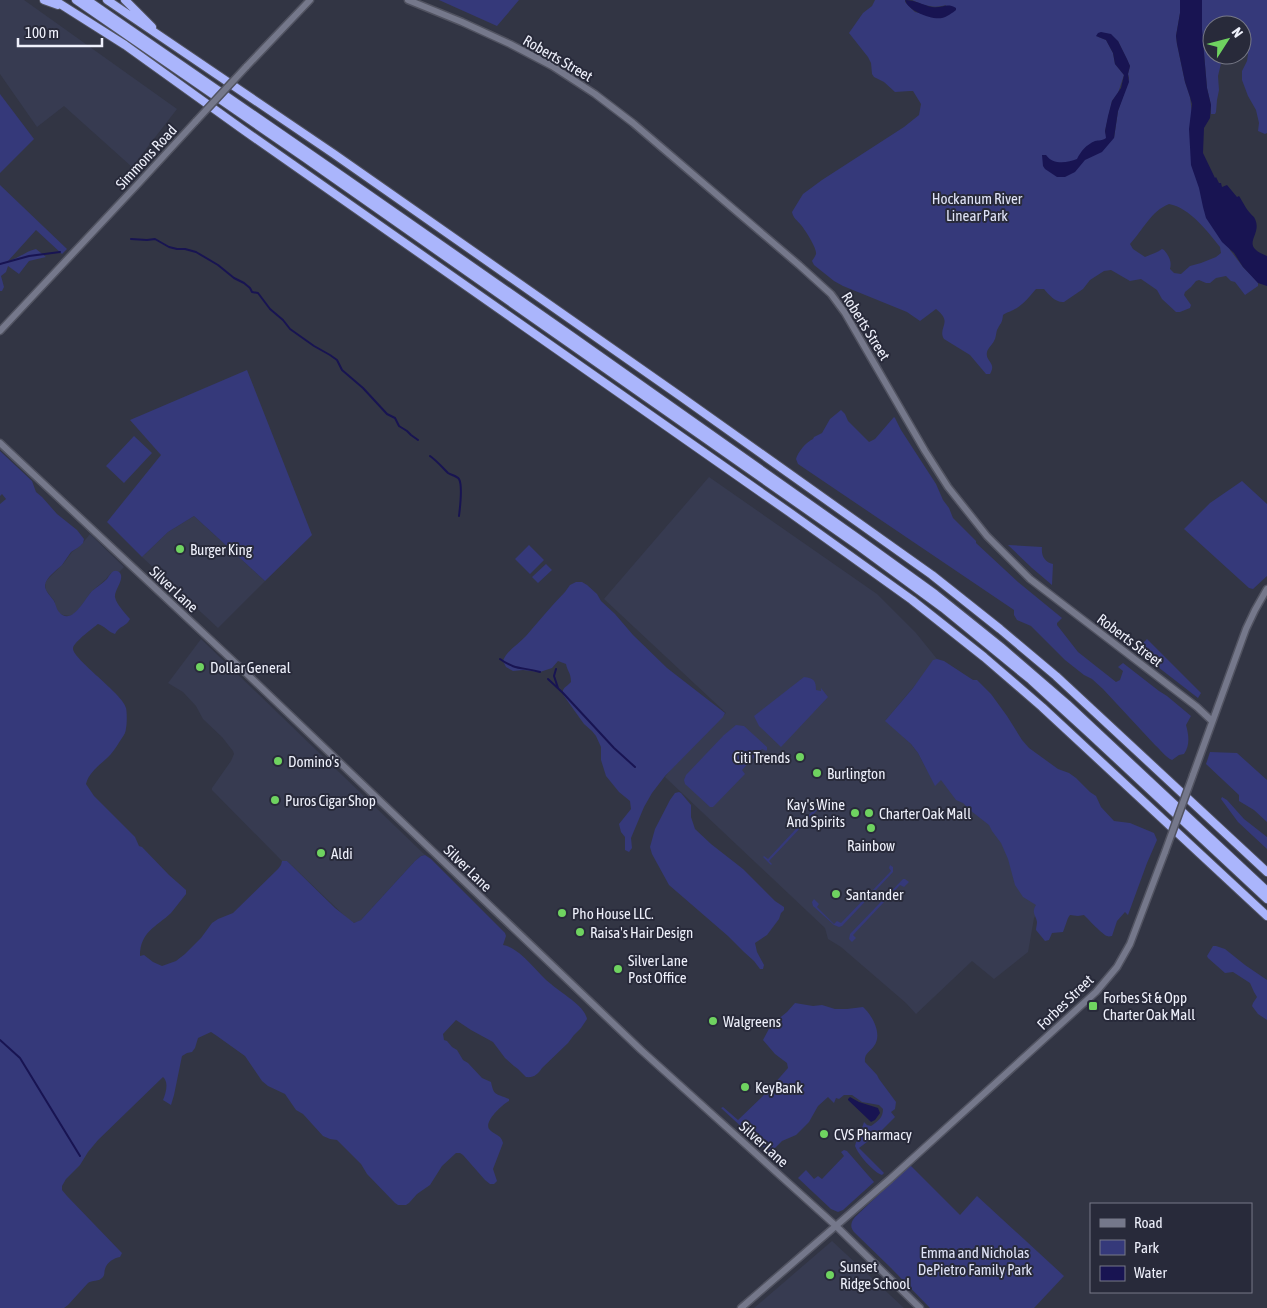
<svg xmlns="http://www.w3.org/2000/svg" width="1267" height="1308" viewBox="0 0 1267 1308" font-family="'Asap Condensed',sans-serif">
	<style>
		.built { fill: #373b51 }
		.green { fill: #35397a; fill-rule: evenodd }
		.water { fill: #181452 }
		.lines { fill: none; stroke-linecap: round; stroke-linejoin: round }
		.stream { stroke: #181452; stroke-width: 2 }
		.secondary-casing { stroke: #515361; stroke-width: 9 }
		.motorway-casing { stroke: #515361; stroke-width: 10 }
		.secondary { stroke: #75788b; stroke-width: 6 }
		.motorway { stroke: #aab5fc; stroke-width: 8 }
		.secondary-bridge-casing { stroke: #515361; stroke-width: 9; stroke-linecap: butt }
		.secondary-bridge { stroke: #75788b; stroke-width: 6 }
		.poi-dot { fill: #6fd360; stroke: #282a3a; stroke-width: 2 }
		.labels { text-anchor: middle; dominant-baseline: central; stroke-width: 4; stroke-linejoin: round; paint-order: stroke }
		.street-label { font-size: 15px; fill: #eef0fb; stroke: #282a3a }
		.park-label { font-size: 15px; fill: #dfe3f7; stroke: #282a3a }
		.poi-label { font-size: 15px; fill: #eef0fb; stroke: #282a3a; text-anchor: start }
	</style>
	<rect width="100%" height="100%" fill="#323544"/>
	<path class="built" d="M0 0H24L177 109 132 167 64 106 37 127 0 74Z
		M709 477 877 594 916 633 937 659 886 720 911 744 918 753 935 785 959 761 1054 886 1034 918 1028 952 994 979 972 961 916 1014 906 1003 841 947 828 939 825 928 665 777 682 755 726 713 604 599Z
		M194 516 265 581 218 628 142 557 168 532Z
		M90 534 124 567 119 572 111 573 106 579 91 592 79 609 74 614 70 616 63 615 59 613 55 606V602L46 590 45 583 47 580 63 564 72 552 81 545Z
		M201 639 425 855 421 856 415 861 361 920 358 922 354 923 350 921 287 861H282L212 790V788L231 761 234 754 233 751 222 737 203 719 196 706 183 692 168 683Z
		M832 1241 904 1308H754Z"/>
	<path class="green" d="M439 0H519L497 26Z
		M875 0H905V2L915 12 939 18 946 5C933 9 923 5 912 0H1180V13L1176 36 1177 44 1185 82 1190 97 1195 139 1230 250 1243 267 1252 276 1258 283V286L1245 295 1235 282 1231 281 1226 276 1216 278 1210 283H1206L1199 280 1196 281 1191 287 1185 292 1184 295 1191 305 1190 308 1180 312H1176L1162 299 1157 290 1141 279 1130 281 1111 270 1104 271 1090 280 1083 289 1064 302C1056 303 1049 295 1044 289H1036C1030 296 1023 305 1015 309 1010 312 1007 312 1003 315 1002 324 1001 322 997 330 996 333 996 338 994 341 992 345 988 348 987 352 985 362 997 362 990 374H986L970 355 944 339C937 327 954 323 936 309L920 321 907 312 843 286 834 281 814 265 812 261C813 259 815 257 816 254 817 248 805 230 801 225 797 220 793 218 792 212L803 194 822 180 904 127 919 115 921 104 913 91H910L895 92 884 82 874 77 872 74 871 63 868 57 849 33 863 13 872 6ZM1096 36 1118 41 1130 66 1128 74 1129 78 1118 111 1114 138H1107L1105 131 1112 101 1118 93 1124 75 1115 64 1113 53 1106 40ZM1169 204C1190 208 1207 231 1220 247L1221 253 1216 257 1201 263 1190 266 1181 274 1174 273 1170 269C1172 261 1169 256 1164 250L1162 249C1157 253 1151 254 1145 257L1133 249 1130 244C1143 230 1151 211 1169 204Z
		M1202 0H1267V133L1265 134 1258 131 1259 123 1256 110 1248 96 1242 80V71L1247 61 1248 54 1242 40V25H1212V55H1223L1218 76 1219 90 1217 100 1216 112 1215 114H1211V105L1207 88 1202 30Z
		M0 94 34 139 0 173Z
		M0 185 67 249 62 254 36 230 8 261C18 259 26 251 36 249L46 257 29 261 19 274 8 266 6 272 1 276 4 287 2 291H0Z
		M247 370 312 535 265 581 194 516 168 532 142 557 107 522 161 455 130 420Z
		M841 410 845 414 848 421 869 442 875 439 894 417 895 418 901 430 936 484 943 500 949 508 953 518 976 541V543L1018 582 1062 618 1057 623V625L1078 652 1116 682 1120 680 1123 671 1118 667 1123 663 1159 691 1167 696 1191 716 1186 725C1189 736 1190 745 1184 754L1179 755 1172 760C1165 757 1161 750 1155 745L1103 689 1092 679 1084 675 1065 660 1031 626 1017 620 1014 615V610L798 464 796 459C798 452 806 442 813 439L814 437 822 433 830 419Z
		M134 436 152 453 124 483 106 466Z
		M0 451 32 481 36 492 42 497 57 514 77 530 84 539 83 543C80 547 75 549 71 552 68 556 65 561 62 565 57 570 46 577 45 585 45 592 51 596 54 601 56 605 56 608 59 612 72 627 85 598 92 591 97 587 103 583 107 579 110 575 113 568 119 572 126 578 114 590 115 597 116 604 126 614 130 619 127 626 119 626 115 634 108 632 105 626 98 624 93 628 75 641 73 648 71 658 123 694 126 708 127 712 127 724 126 728 126 732 124 735 122 738 118 744 115 749 111 754 103 763 89 771 86 784L94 796 135 837 139 846 142 847 169 875 186 890V894C181 900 176 907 171 913 156 927 140 932 140 956L144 955 153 962 162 966 176 961 185 954 201 938 212 923 218 919 233 913 278 869 281 865 282 861H287L335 908 354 923 361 920 415 861 421 856 425 855 431 859 505 933 506 936 503 945C521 948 537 973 551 984 561 993 585 1006 587 1019L581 1028 574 1035 568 1043 542 1068C538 1074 534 1078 526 1077L518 1069 514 1066 505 1058 493 1042 471 1030 456 1020 443 1034 444 1040 447 1041 452 1047 457 1050 463 1060 468 1063 482 1078 491 1082C494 1096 495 1093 509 1099V1101C503 1104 484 1121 489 1129 494 1135 501 1134 503 1143L493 1169 497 1181 494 1184H490L485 1180 463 1155 460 1153H456L442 1166 430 1185 417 1194 409 1203 406 1205H398L395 1203 367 1174 361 1164 337 1140 330 1139 323 1136 303 1114 296 1110 285 1094 268 1086 262 1081 245 1056 217 1036 211 1032 198 1038 195 1048 192 1052 187 1053 182 1056 174 1095 171 1105 163 1100C166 1093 169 1082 163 1077L98 1140 88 1152 80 1165 66 1179 62 1186V1190L67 1196 119 1250 122 1253 120 1257C114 1258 107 1262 105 1269 104 1272 105 1274 103 1277 99 1282 92 1280 88 1283L68 1305 64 1308H0V504L6 499 2 494 0 496Z
		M1242 481 1267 504V576L1253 589 1249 588 1184 529 1210 503Z
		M529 545 544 560 530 574 515 559Z
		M1008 545 1042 547C1041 556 1045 562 1053 564L1052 585 1032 568Z
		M546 564 552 570 538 583 532 577Z
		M576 582H582L587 585 597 594 601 601 615 614 633 635 667 668 725 713 723 717 665 776 652 793 644 807 631 838 632 848 629 852 625 850V837L621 832 619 824 631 809 630 801 619 792 606 776 601 760V747L596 736 592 731 584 724 564 696C560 688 567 687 571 682 571 672 567 671 566 664L558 661 552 668 540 672 523 670 513 671 506 667 503 661C506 651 519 644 526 636 539 621 551 606 565 592L570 585Z
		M1147 639 1201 693 1198 698 1136 650Z
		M937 659 944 661 973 680H977L991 694 1007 716 1022 740 1029 748 1058 769 1069 773 1076 778 1090 792 1096 796 1101 807 1114 821 1130 823 1154 833 1157 840 1147 863 1128 915 1125 912 1117 921 1112 936C1110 936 1109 937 1107 936 1103 935 1088 919 1084 915L1078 916 1070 915 1068 918 1063 932 1052 933 1049 940 1045 941 1036 930C1036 927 1037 925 1037 922 1036 915 1031 913 1036 905L1023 897 1015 885 1008 859 1001 843 992 831 989 825 971 811 963 803 956 800 941 780 935 786 918 753 911 744 885 721 913 688 933 660Z
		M804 677C814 678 816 681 816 690L821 691V688L828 697 781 747 759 726 754 716Z
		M736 725 744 726 767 747V750L766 751 762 749 742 770 745 774 713 807H710L685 784 684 780 686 775 724 735Z
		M1210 752 1237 753 1267 780V822L1254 810 1239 801V795L1206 764Z
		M679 792 681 793 691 805V817L695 829 711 844 743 869 775 901 784 907V910L781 913 779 919 767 935 755 943 757 952 764 965 763 969H760L754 961 744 952 728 936 669 885 652 854 650 847 655 829 670 800 675 793Z
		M1222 797 1227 800 1244 819 1267 837V849L1238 822 1221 799Z
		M820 798 827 805 826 807 823 804 769 861 772 864 771 865 763 857 764 856 768 859 821 802 818 799Z
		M890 865 893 867V872L842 926 839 927 834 925 813 906 812 902 814 899 819 904 817 907 834 924 837 921 841 923 869 894 867 891 868 888 872 891 891 871 889 868Z
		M903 879H905L909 882 904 887 900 885 853 935 856 938 852 942 849 939 850 934Z
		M1213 946H1216L1225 949 1245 965 1267 980V1020L1258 1014 1252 1006 1253 1003 1257 997 1254 992 1250 983 1233 972 1225 973 1208 958 1207 956Z
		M795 1003 813 1006 822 1005 835 1009H847L863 1007C872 1015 883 1034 874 1046 870 1052 864 1053 865 1062L877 1075 879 1079 896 1102 895 1109 891 1112 895 1117 880 1132 859 1148 884 1173 882 1175C873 1172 858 1154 855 1146L856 1142 863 1135 862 1128 864 1122 867 1125 871 1126C878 1121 883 1118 883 1109L879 1105 862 1102 852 1095H844L839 1099 836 1098 834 1103 828 1097 818 1106 809 1122 796 1135 782 1141 773 1150 769 1152 721 1108 723 1107 738 1120 767 1092 788 1068 787 1063 775 1054 763 1040 771 1025 787 1012Z
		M844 1150 847 1151 874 1182 843 1210 838 1212 831 1209 798 1178 806 1170 814 1179 818 1176 822 1179 844 1156 841 1152Z
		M910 1165 960 1215 977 1196 1064 1276 1034 1308H930L891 1268 855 1233C850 1228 850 1223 855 1217Z"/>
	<path class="water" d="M905 0C915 0 923 5 932 7 942 9 946 2 956 8V10C952 13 947 17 942 18 931 20 908 11 905 0Z
		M1180 0H1202V30L1207 88 1211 105 1210 118 1204 128 1203 153 1215 178 1216 177 1219 183H1221L1222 187 1227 185 1237 197 1239 196C1243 202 1246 209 1250 213 1252 216 1254 216 1255 219 1263 236 1238 245 1267 256V286L1258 283 1243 267 1234 253 1222 242 1206 218 1203 207 1199 188 1191 165 1189 129 1192 104 1190 97 1185 82 1177 44 1176 36 1180 13Z
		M1101 32 1111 34 1118 41 1127 59 1130 66 1128 74 1129 82 1118 111 1114 138 1102 152 1085 160 1075 172 1065 177H1057L1045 169 1043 166 1042 155H1046C1053 165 1067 163 1077 159 1081 151 1086 145 1095 141 1099 140 1102 141 1106 138L1105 131 1108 116 1112 101 1121 88 1124 75 1115 64 1113 53 1106 40 1096 36 1098 33Z
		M850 1097 859 1102 878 1108 880 1113 875 1120 871 1122 869 1120 848 1100V1099Z"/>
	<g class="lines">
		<path class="stream" d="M131 239 147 240 155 239 169 247 177 249H185L196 252 218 265 234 278 244 283 250 288 252 292 258 293 270 309 283 320 290 329 314 346 330 355 337 360 342 370 363 388 387 414 395 418 399 426 407 431 411 435 418 440
			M0 264 29 256 60 252
			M430 456C437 461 442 467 448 473 451 475 457 476 459 479 463 486 460 507 459 516
			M500 659C515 670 522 667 540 672
			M556 669 554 676 558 688
			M548 679 563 693 614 748 635 767
			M0 1040 20 1058 80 1156"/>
		<defs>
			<path id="secondary" d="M408 0 462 22 510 44 552 66 595 94 633 123 799 265 831 294 845 313 925 451 948 487 987 536 1030 579 1197 707 1212 721
				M246 67 310 0
				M0 331 137 185 196 121
				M0 443 246 673 641 1050 836 1226 920 1308
				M1193 775 1246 629 1255 610 1267 589
				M741 1308 890 1179 1096 992 1117 967 1130 944 1165 852"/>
			<path id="motorway" d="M44 0 58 5
				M54 0 125 45 242 129 789 512 912 600 984 657 1042 707 1267 916
				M76 0 305 158 860 547 943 608 1031 680 1089 733 1267 899
				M87 0 345 178 573 337 856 537 935 594 1001 647 1067 704 1267 891
				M107 0 334 154 680 396 932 575 1000 629 1056 676 1267 872
				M125 0 152 27"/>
		</defs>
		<use href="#secondary" class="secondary-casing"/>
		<use href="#motorway" class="motorway-casing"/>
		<use href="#secondary" class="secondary"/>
		<use href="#motorway" class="motorway"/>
		<defs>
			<path id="secondary-bridge" d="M196 121 246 67
				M1165 852 1193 775"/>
		</defs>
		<use href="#secondary-bridge" class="secondary-bridge-casing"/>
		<use href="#secondary-bridge" class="secondary-bridge"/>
	</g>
	<g class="poi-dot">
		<circle cx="180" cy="549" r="5"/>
		<circle cx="200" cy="667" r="5"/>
		<circle cx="800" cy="757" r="5"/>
		<circle cx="278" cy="761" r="5"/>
		<circle cx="817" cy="773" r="5"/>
		<circle cx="275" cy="800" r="5"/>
		<circle cx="855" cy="813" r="5"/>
		<circle cx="869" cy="813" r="5"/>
		<circle cx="871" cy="828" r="5"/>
		<circle cx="321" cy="853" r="5"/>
		<circle cx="836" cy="894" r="5"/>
		<circle cx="562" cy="913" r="5"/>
		<circle cx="580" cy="932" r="5"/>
		<circle cx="618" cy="969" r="5"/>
		<rect x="1088" y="1001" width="10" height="10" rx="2.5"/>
		<circle cx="713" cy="1021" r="5"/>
		<circle cx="745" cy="1087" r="5"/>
		<circle cx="824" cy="1134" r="5"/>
		<circle cx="830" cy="1275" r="5"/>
	</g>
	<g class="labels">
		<g class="street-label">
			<text transform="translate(558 58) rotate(30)">Roberts Street</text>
			<text transform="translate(146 157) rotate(-47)">Simmons Road</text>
			<text transform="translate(866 326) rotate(58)">Roberts Street</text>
			<text transform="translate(174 589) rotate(43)">Silver Lane</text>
			<text transform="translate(1130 640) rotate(37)">Roberts Street</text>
			<text transform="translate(468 868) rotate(44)">Silver Lane</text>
			<text transform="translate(1065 1002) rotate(-44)">Forbes Street</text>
			<text transform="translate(764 1144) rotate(42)">Silver Lane</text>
		</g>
		<g class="park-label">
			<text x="977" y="198">Hockanum River<tspan x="977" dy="17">Linear Park</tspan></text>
			<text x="975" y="1252">Emma and Nicholas<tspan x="975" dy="17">DePietro Family Park</tspan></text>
		</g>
		<g class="poi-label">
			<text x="190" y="549">Burger King</text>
			<text x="210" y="667">Dollar General</text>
			<text x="790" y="757" text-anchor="end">Citi Trends</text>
			<text x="288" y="761">Domino's</text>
			<text x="827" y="773">Burlington</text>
			<text x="285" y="800">Puros Cigar Shop</text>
			<text x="845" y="804" text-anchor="end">Kay's Wine<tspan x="845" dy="17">And Spirits</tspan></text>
			<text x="879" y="813">Charter Oak Mall</text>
			<text x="871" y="845" text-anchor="middle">Rainbow</text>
			<text x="331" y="853">Aldi</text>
			<text x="846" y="894">Santander</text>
			<text x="572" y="913">Pho House LLC.</text>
			<text x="590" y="932">Raisa's Hair Design</text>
			<text x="628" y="960">Silver Lane<tspan x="628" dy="17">Post Office</tspan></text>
			<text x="1103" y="997">Forbes St &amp; Opp<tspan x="1103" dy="17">Charter Oak Mall</tspan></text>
			<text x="723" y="1021">Walgreens</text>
			<text x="755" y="1087">KeyBank</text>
			<text x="834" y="1134">CVS Pharmacy</text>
			<text x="840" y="1266">Sunset<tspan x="840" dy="17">Ridge School</tspan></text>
		</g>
	</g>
	<rect x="1090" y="1203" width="162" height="90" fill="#282a3a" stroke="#777987"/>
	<rect x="1100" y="1219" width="25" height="8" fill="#75788b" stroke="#777987"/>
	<text x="1134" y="1228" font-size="15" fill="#eef0fb">Road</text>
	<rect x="1100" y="1240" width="25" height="15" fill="#35397a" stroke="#777987"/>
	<text x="1134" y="1253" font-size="15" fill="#eef0fb">Park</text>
	<rect x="1100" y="1266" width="25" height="15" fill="#181452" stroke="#777987"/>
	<text x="1134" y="1278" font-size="15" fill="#eef0fb">Water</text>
	<g transform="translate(1227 40) rotate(54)"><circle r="24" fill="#282a3a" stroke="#777987"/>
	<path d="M0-4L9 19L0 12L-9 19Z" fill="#6fd360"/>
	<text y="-8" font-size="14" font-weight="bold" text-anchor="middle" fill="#eef0fb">N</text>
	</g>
	<path d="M18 38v8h84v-8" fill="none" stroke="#eef0fb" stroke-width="2.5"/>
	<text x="25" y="38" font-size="15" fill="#eef0fb" stroke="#282a3a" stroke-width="4" paint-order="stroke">100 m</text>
</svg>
